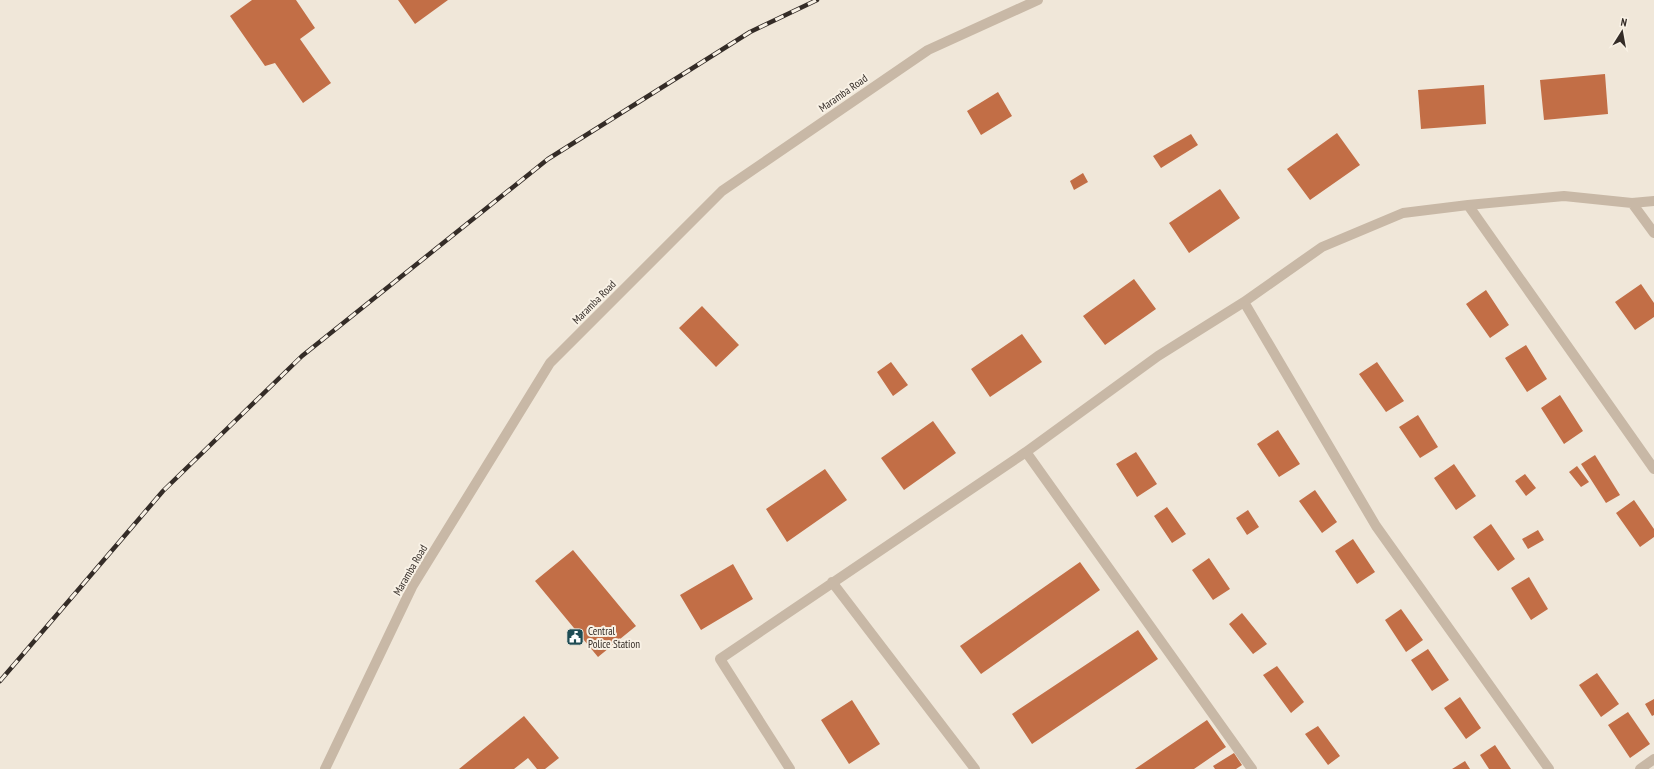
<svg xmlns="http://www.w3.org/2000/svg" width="1654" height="769" viewBox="0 0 1654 769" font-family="'PT Sans Narrow',sans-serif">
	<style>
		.building { fill: #c26e46 }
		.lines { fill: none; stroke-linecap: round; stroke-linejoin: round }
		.minor { stroke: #c8b8a6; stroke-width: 10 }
		.rail-casing { stroke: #342c27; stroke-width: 4.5 }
		.rail { stroke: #f8f1e5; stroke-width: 3; stroke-dasharray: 9; stroke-linecap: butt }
		.labels { text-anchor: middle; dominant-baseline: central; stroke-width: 4; stroke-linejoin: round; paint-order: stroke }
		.street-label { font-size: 11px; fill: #342c27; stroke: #f8f1e5 }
		.poi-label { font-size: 11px; fill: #342c27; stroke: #f8f1e5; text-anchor: start }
	</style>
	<rect width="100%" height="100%" fill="#f0e7d9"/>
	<path class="building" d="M252 0H296L315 28 300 39 331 83 303 103 275 63 265 66 230 16Z
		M398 0H448L415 24Z
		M1605 74 1608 114 1544 120 1540 80Z
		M1484 85 1486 124 1421 129 1418 90Z
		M998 92 1012 116 981 135 967 111Z
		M1337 133 1360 165 1310 200 1287 169Z
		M1191 134 1198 145 1161 168 1153 156Z
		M1083 173 1088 182 1074 190 1070 181Z
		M1220 189 1240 218 1189 253 1169 223Z
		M1134 279 1156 309 1105 345 1083 316Z
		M1641 284 1654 303V317L1635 330 1615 302Z
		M1486 290 1509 325 1490 338 1466 304Z
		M702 306 739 345 716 367 679 328Z
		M1022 334 1042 362 990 397 971 369Z
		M1526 345 1547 379 1527 392 1505 358Z
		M891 362 908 385 893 396 877 372Z
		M1377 362 1404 401 1386 412 1359 374Z
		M1560 395 1583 431 1564 444 1541 408Z
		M1418 415 1438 447 1420 458 1399 427Z
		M933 421 956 453 904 490 881 458Z
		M1278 430 1300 464 1279 477 1257 444Z
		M1136 452 1157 484 1137 497 1116 464Z
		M1595 455 1620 495 1606 503 1581 464Z
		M1454 464 1476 496 1456 510 1434 478Z
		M1577 466 1589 482 1581 487 1569 472Z
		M825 469 847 500 787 542 766 509Z
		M1525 474 1536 488 1526 496 1515 481Z
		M1315 490 1337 522 1322 533 1299 501Z
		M1634 500 1654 529V537L1640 547 1616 513Z
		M1167 507 1186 534 1172 543 1154 516Z
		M1248 510 1259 527 1247 535 1236 518Z
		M1491 524 1515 559 1498 571 1473 537Z
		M1538 530 1544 540 1528 549 1522 539Z
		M1353 539 1375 572 1357 584 1335 551Z
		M573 550 636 626 598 657 535 581Z
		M1209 558 1230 589 1213 600 1192 570Z
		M1080 562 1100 590 981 674 960 646Z
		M733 564 753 599 701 630 680 595Z
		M1529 577 1548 609 1531 620 1511 588Z
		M1401 609 1423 640 1406 652 1385 620Z
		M1242 613 1267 644 1253 654 1229 624Z
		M1138 630 1158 659 1032 744 1012 714Z
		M1428 649 1449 680 1432 691 1411 660Z
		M1277 666 1304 702 1291 713 1263 675Z
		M1597 673 1619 704 1601 717 1579 685Z
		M1460 697 1481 728 1466 739 1444 708Z
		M1654 699V715L1652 716 1645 704Z
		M852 700 880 744 849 764 821 720Z
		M1628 712 1650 744 1630 758 1608 725Z
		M524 716 559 758 545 769H537L528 758 514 769H459Z
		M1207 720 1226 747 1194 769H1135Z
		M1318 726 1340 756 1328 765 1305 734Z
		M1495 745 1511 769H1489L1480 755Z
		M1234 753 1242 765 1236 769H1215L1213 766Z
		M1465 761 1470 769H1452Z"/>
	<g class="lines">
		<path class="minor" d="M1632 203 1654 233
			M1468 205 1654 469
			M1244 302 1376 526 1549 769
			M1026 452 1252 769
			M832 582 975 769
			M325 769 412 587 550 363 722 191 928 50 1038 0
			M790 769 720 659 1026 452 1158 356 1244 302 1322 247 1403 213 1468 205 1564 196 1632 203 1654 201
			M1640 769 1654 759"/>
		<defs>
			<path id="rail" d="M0 681 163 491 302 356 548 159 750 32 817 0"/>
		</defs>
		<use href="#rail" class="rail-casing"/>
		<use href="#rail" class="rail"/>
	</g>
	<defs>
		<symbol id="civic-square" viewBox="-11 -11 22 22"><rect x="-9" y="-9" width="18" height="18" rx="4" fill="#1e4c54" stroke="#f8f1e5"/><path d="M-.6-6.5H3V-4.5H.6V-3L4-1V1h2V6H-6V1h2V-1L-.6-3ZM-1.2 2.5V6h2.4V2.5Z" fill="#fff"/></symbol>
	</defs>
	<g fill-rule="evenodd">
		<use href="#civic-square" x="565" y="627" width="20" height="20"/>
	</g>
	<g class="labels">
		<g class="street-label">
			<text transform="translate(843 93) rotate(-35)">Maramba Road</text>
			<text transform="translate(594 302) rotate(-45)">Maramba Road</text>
			<text transform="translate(410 570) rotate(-60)">Maramba Road</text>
		</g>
		<g class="poi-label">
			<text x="588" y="631">Central<tspan x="588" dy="13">Police Station</tspan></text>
		</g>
	</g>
	<g transform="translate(1622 32) rotate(11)" stroke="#f8f1e5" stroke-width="3" paint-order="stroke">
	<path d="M0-3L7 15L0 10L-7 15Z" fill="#342c27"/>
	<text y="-6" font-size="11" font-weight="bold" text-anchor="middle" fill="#342c27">N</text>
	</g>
</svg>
